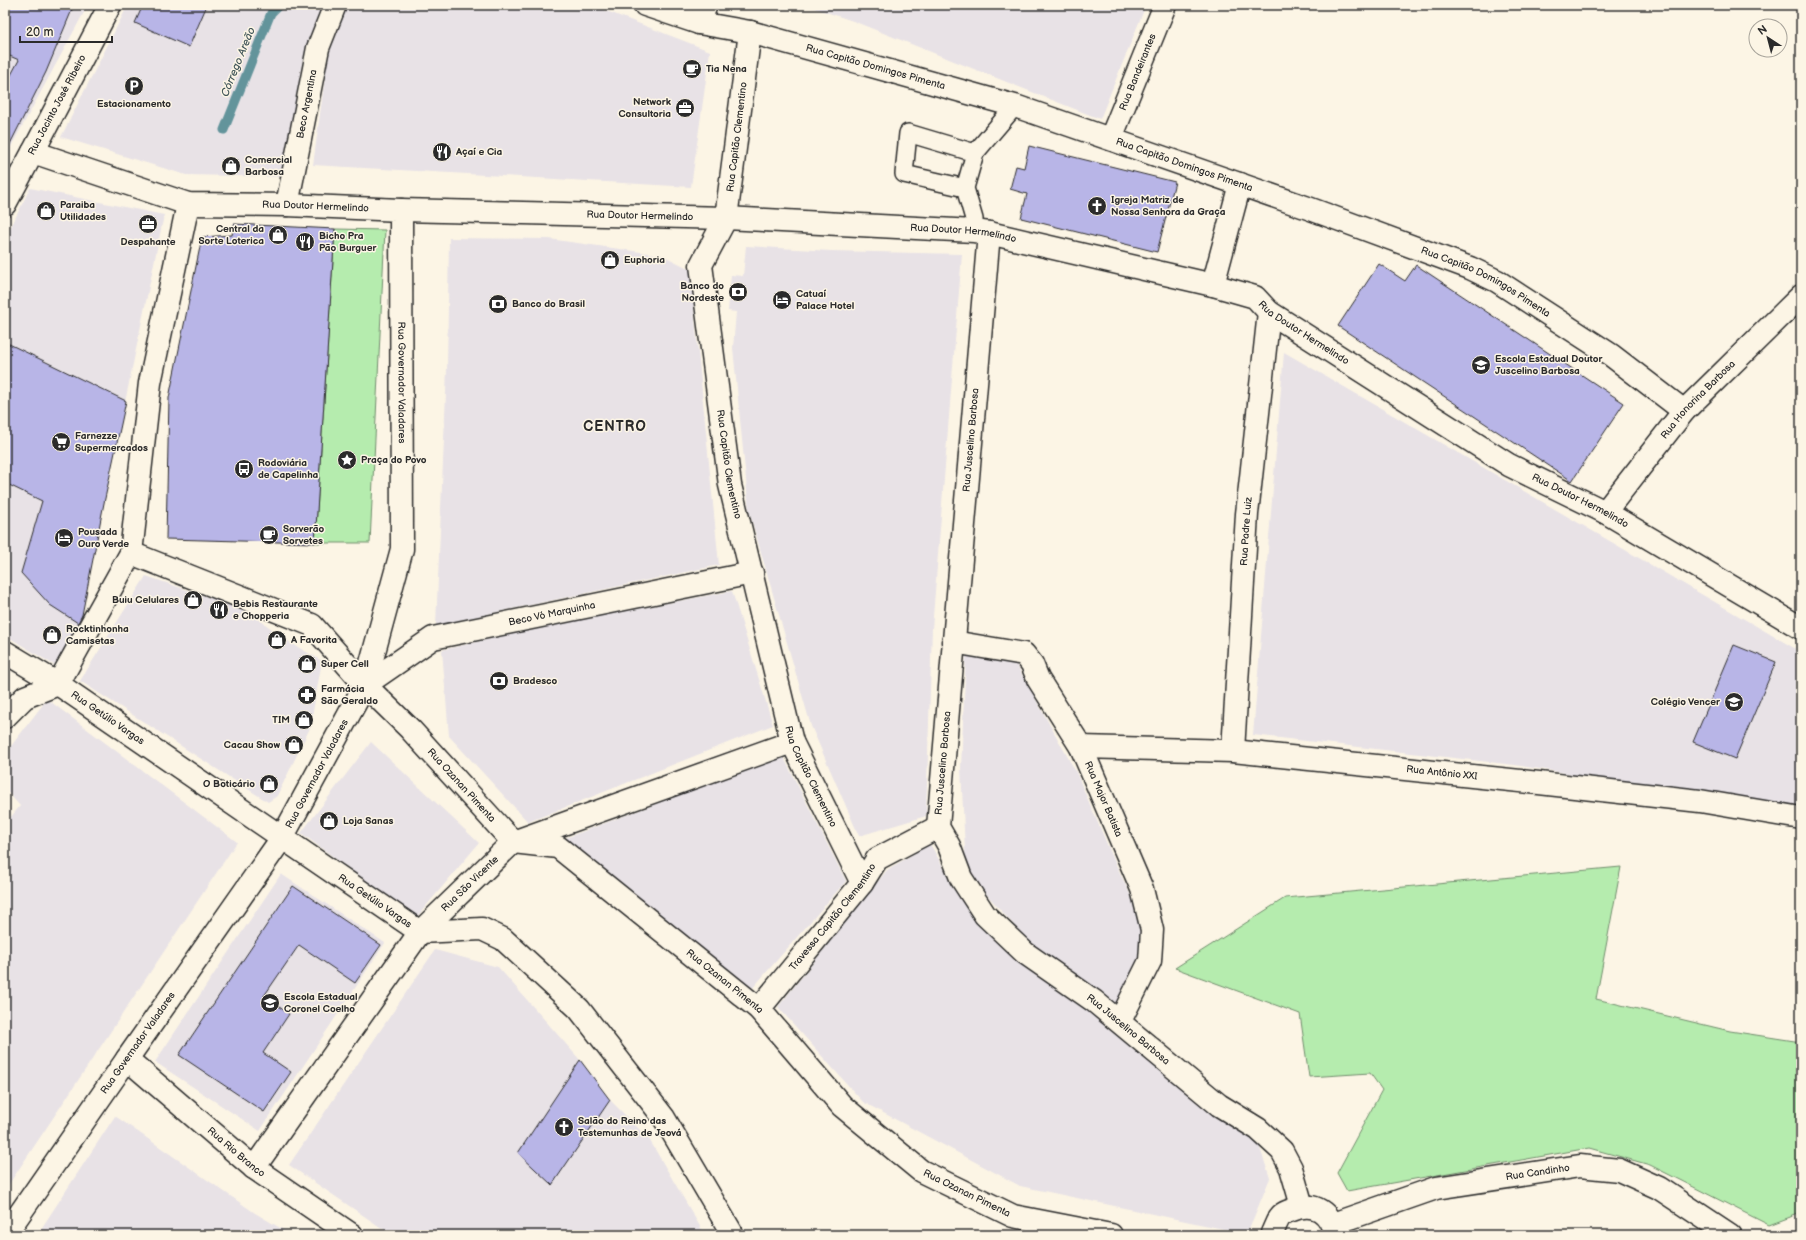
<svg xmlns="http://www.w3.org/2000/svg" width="1806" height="1240" viewBox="0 0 1806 1240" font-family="'Balsamiq Sans',sans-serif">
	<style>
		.built { fill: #e8e2e6 }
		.green { fill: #b5ecae; stroke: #708c6c }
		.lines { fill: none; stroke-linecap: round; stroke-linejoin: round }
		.stream { stroke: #64949b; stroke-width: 9 }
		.building { fill: #b8b5e7; stroke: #2b2b2b }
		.service-casing { stroke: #2b2b2b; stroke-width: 20 }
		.minor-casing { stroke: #2b2b2b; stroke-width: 25 }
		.tertiary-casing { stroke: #2b2b2b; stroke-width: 25 }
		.secondary-casing { stroke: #2b2b2b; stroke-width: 25 }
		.service { stroke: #fcf5e5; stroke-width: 17 }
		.minor { stroke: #fcf5e5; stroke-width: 22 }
		.tertiary { stroke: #fcf5e5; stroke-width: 22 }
		.secondary { stroke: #fcf5e5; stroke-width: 22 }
		.labels { text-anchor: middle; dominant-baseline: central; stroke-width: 3; stroke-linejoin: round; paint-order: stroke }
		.street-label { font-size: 10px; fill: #2b2b2b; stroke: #fcf5e5 }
		.poi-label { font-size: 10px; font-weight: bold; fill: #2b2b2b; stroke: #fcf5e5; text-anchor: start }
		.water-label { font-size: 11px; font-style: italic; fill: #43575a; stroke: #fcf5e5 }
		.district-label { font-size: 14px; font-weight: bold; letter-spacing: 1px; fill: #2b2b2b; stroke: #fcf5e5 }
	</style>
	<rect width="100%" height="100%" fill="#fcf5e5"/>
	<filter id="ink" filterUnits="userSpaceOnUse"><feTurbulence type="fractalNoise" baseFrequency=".025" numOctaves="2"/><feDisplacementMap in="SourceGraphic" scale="8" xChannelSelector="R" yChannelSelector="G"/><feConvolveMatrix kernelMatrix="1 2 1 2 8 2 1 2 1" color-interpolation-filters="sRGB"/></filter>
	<g filter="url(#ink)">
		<path class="built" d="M5 5H88L5 158Z
			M128 5H325L303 59 281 177 186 175 61 137Z
			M348 5H591L710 51 691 187 313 165 329 48Z
			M805 5H1146L1100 119 853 21Z
			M30 188 164 215 104 503 80 624 54 665 5 635V239Z
			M449 238 549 239 662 255 690 269 719 565 436 625 447 369Z
			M746 246 831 251 962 254 932 629 926 816 859 836 811 726 749 511 733 348 736 312 728 311 731 275 743 276Z
			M1284 352 1801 652V810L1515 765 1253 735Z
			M146 576 246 610 291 643 322 661 310 728 277 796 268 802 80 681Z
			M732 591 773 725 528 822 449 736 442 650 547 626Z
			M966 653 1014 660 1076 772 1114 860 1144 924 1141 960 1115 1007 1035 949 966 871 961 768Z
			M47 699 237 842 5 1190V824L20 806 5 789V754Z
			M371 742 479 843 416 918 301 833Z
			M783 756 846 881 751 990 563 839Z
			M930 844 972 917 1062 991 1259 1145 1270 1178 1247 1234 1020 1186 863 1102 778 1007 887 870Z
			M281 874 385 943 260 1131 155 1062Z
			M435 950 498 967 580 1060 610 1100 649 1139 705 1235H392L289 1165Z
			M115 1116 255 1213 292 1235H37Z"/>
		<path class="green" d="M335 229 385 230 370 543H315Z
			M1621 867 1596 999 1730 1031 1801 1042V1213L1769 1225 1650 1165 1589 1148 1347 1191 1337 1173 1382 1090 1370 1073 1309 1077 1300 1014 1175 968 1285 898Z"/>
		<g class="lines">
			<path class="stream" d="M224 130 271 13 279 5"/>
		</g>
		<path class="building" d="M5 5H74L46 72 5 154V86L19 60 5 54Z
			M143 5H207L189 47 135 23Z
			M1029 146 1175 182 1157 252 1021 218 1027 194 1010 189 1016 166 1024 168Z
			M234 224 335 229 315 543 166 539 169 398 202 237 232 235Z
			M1379 264 1405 281 1416 265 1624 403 1572 481 1338 326Z
			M5 342 126 401 104 503 82 615 78 623 50 605 21 573 42 501 5 483Z
			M1734 645 1776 662 1735 759 1693 742Z
			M293 886 381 945 355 983 299 945 264 996 289 1014 263 1053 291 1072 264 1112 179 1055Z
			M580 1060 610 1100 552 1185 518 1153Z"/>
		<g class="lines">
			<defs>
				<path id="service" d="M965 188 904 174 908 133 975 153
					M974 231V219L965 188 975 153 1015 106"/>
				<g id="minor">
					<path d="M699 23 706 5"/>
					<path id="s1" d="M750 32 726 218 701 265 730 485 792 742 862 883"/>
					<path id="s2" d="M1111 138 1165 5"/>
					<path id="s3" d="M287 205 318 48 335 5"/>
					<path id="s4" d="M989 233 938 827 949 846 961 878 985 915 1025 953 1094 1001 1219 1105 1258 1129 1282 1151 1291 1168 1302 1206"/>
					<path id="s5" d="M131 553 312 625 365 685 410 729 513 842 558 847 759 1009 842 1106 921 1171 1013 1216 1111 1235"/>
					<path id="s6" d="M953 642 1024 654 1032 664 1038 679 1081 747 1142 889 1152 930 1150 961 1120 1021"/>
					<path id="s7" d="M5 652 58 684 420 932 482 929 503 939 579 1009 664 1118 733 1235"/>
					<path id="s8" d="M365 685 433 638 752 573"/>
					<path d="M5 717 25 697 58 684 131 553 150 383 188 204"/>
					<path id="s9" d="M1081 747 1233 751 1539 783 1700 801 1801 818"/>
					<path id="s10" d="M1233 751 1247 514 1269 312"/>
					<path id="s11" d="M759 1009 862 883 877 859 938 827"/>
					<path id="s12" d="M254 1168 420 932 513 842 792 742"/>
					<path id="s13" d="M1333 1224 1436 1188 1580 1166 1619 1170 1659 1188 1730 1235"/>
					<path d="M1272 1235V1233C1275 1227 1278 1217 1283 1214 1285 1212 1289 1211 1292 1210 1315 1201 1330 1212 1335 1235"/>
				</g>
				<g id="tertiary">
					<path id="s14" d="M645 5 699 23 750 32 1015 106 1308 208 1470 268 1497 281 1611 355 1684 411"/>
					<path d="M5 204 33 152"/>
					<path id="s15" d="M401 210 726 218 974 231 989 233 1213 285 1255 297 1269 312 1509 465 1605 512 1801 628"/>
					<path d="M1213 285 1240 184"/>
					<path id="s16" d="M1605 512 1684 411 1801 296"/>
					<path d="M5 1235 127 1059"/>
				</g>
				<g id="secondary">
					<path id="s17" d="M110 5 33 152 188 204 287 205 401 210 402 549 365 685 282 838 127 1059 254 1168 352 1235"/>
				</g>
			</defs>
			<use href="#service" class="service-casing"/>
			<use href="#minor" class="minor-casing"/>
			<use href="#tertiary" class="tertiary-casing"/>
			<use href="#secondary" class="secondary-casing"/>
			<use href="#service" class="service"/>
			<use href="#minor" class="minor"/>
			<use href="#tertiary" class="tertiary"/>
			<use href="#secondary" class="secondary"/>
		</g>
	</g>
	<defs>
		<symbol id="cafe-disc" viewBox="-11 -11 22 22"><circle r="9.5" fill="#2b2b2b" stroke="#fcf5e5"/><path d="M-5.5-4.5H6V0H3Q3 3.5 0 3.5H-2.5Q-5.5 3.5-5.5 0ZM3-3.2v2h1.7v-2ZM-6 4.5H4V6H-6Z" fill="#fff"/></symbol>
		<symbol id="parking-disc" viewBox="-11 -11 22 22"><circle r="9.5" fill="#2b2b2b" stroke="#fcf5e5"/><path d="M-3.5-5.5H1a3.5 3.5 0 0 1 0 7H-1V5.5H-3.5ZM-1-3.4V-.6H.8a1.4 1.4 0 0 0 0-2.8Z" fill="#fff"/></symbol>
		<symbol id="office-disc" viewBox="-11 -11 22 22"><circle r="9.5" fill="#2b2b2b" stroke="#fcf5e5"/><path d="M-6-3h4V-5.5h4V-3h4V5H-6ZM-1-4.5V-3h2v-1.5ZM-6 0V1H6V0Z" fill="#fff"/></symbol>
		<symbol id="restaurant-disc" viewBox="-11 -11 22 22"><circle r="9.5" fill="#2b2b2b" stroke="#fcf5e5"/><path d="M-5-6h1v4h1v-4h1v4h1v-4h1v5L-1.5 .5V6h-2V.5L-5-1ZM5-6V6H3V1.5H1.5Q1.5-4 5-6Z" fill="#fff"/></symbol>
		<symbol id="shop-disc" viewBox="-11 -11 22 22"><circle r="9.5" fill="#2b2b2b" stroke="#fcf5e5"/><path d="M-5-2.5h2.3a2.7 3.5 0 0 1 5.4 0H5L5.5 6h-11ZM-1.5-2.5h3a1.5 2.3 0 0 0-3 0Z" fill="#fff"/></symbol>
		<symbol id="church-disc" viewBox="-11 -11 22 22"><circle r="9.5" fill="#2b2b2b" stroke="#fcf5e5"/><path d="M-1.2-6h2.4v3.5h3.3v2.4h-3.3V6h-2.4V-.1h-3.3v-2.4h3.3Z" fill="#fff"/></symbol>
		<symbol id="bank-disc" viewBox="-11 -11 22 22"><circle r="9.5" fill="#2b2b2b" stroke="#fcf5e5"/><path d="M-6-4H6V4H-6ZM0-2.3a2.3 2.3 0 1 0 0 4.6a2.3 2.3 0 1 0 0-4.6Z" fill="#fff"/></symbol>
		<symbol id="hotel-disc" viewBox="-11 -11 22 22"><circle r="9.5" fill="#2b2b2b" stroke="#fcf5e5"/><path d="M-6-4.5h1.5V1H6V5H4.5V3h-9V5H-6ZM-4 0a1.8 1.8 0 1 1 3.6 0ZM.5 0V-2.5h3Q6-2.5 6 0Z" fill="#fff"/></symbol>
		<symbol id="school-disc" viewBox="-11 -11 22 22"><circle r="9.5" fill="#2b2b2b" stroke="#fcf5e5"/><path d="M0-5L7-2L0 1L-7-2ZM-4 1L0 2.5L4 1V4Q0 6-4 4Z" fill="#fff"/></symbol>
		<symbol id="supermarket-disc" viewBox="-11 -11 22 22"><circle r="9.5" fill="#2b2b2b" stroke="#fcf5e5"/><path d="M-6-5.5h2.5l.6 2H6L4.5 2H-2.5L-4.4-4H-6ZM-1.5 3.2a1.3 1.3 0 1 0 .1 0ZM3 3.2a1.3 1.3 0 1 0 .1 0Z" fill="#fff"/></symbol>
		<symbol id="sight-disc" viewBox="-11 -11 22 22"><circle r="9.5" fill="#2b2b2b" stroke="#fcf5e5"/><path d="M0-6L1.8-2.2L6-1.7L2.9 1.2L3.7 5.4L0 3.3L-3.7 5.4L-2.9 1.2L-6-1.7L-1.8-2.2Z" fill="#fff"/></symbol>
		<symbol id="bus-disc" viewBox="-11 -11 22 22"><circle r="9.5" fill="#2b2b2b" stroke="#fcf5e5"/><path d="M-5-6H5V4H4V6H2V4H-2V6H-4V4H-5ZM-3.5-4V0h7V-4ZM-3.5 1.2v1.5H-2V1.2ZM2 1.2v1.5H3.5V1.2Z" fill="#fff"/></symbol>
		<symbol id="pharmacy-disc" viewBox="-11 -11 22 22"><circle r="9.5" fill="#2b2b2b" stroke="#fcf5e5"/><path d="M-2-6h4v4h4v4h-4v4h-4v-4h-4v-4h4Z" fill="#fff"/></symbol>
	</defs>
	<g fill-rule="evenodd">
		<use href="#cafe-disc" x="681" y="58" width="22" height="22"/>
		<use href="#parking-disc" x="123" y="75" width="22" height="22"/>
		<use href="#office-disc" x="674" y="97" width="22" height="22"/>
		<use href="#restaurant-disc" x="431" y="141" width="22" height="22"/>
		<use href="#shop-disc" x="220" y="155" width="22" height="22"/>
		<use href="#church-disc" x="1086" y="195" width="22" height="22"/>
		<use href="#shop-disc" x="35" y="200" width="22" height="22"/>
		<use href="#office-disc" x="137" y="213" width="22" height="22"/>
		<use href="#shop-disc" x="267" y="224" width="22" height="22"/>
		<use href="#restaurant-disc" x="294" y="231" width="22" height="22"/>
		<use href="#shop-disc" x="599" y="249" width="22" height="22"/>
		<use href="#bank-disc" x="727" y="281" width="22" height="22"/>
		<use href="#hotel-disc" x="771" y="289" width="22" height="22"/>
		<use href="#bank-disc" x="487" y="293" width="22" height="22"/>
		<use href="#school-disc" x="1470" y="354" width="22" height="22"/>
		<use href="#supermarket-disc" x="50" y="431" width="22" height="22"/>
		<use href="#sight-disc" x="336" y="449" width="22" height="22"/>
		<use href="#bus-disc" x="233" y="458" width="22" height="22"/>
		<use href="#cafe-disc" x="258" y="524" width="22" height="22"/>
		<use href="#hotel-disc" x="53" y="527" width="22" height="22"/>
		<use href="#shop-disc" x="182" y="589" width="22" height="22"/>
		<use href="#restaurant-disc" x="208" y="599" width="22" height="22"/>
		<use href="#shop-disc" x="41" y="624" width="22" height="22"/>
		<use href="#shop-disc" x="266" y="629" width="22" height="22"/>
		<use href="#shop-disc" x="296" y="653" width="22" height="22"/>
		<use href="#bank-disc" x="488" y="670" width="22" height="22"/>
		<use href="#pharmacy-disc" x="296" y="684" width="22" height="22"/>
		<use href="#school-disc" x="1723" y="691" width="22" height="22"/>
		<use href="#shop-disc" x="293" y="709" width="22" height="22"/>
		<use href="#shop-disc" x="283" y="734" width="22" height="22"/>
		<use href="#shop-disc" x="258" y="773" width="22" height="22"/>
		<use href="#shop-disc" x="318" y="810" width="22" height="22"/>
		<use href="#school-disc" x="259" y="992" width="22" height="22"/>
		<use href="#church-disc" x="553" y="1116" width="22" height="22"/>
	</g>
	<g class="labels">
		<g class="street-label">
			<text stroke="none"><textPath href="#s14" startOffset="239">Rua Capitão Domingos Pimenta</textPath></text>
			<text stroke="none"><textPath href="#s2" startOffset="71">Rua Bandeirantes</textPath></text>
			<text stroke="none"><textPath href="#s3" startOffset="103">Beco Argentina</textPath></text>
			<text transform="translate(57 105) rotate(-62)">Rua Jacinto José Ribeiro</text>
			<text transform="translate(737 137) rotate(-83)">Rua Capitão Clementino</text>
			<text stroke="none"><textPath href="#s14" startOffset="563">Rua Capitão Domingos Pimenta</textPath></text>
			<text stroke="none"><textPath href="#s17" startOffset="457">Rua Doutor Hermelindo</textPath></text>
			<text stroke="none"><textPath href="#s15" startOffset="239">Rua Doutor Hermelindo</textPath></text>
			<text stroke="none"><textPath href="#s15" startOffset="563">Rua Doutor Hermelindo</textPath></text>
			<text stroke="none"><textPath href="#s14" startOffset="887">Rua Capitão Domingos Pimenta</textPath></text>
			<text stroke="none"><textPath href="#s15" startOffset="923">Rua Doutor Hermelindo</textPath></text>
			<text stroke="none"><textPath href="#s17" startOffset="715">Rua Governador Valadares</textPath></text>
			<text stroke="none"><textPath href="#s16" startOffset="146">Rua Honorina Barbosa</textPath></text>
			<text transform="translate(971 440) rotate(-85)">Rua Juscelino Barbosa</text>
			<text stroke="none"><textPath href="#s1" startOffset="442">Rua Capitão Clementino</textPath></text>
			<text stroke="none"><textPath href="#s15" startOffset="1247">Rua Doutor Hermelindo</textPath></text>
			<text stroke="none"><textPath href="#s10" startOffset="220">Rua Padre Luiz</textPath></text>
			<text stroke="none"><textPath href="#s8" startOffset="204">Beco Vó Marquinha</textPath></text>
			<text stroke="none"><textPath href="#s7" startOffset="122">Rua Getúlio Vargas</textPath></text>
			<text transform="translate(943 763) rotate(-85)">Rua Juscelino Barbosa</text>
			<text stroke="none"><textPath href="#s9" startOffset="362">Rua Antônio XXI</textPath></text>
			<text transform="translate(317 774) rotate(-62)">Rua Governador Valadares</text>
			<text stroke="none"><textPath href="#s1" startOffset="766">Rua Capitão Clementino</textPath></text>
			<text stroke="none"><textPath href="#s5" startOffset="414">Rua Ozanan Pimenta</textPath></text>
			<text stroke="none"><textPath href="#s6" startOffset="238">Rua Major Batista</textPath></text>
			<text stroke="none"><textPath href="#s12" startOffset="358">Rua São Vicente</textPath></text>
			<text stroke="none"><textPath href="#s7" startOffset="446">Rua Getúlio Vargas</textPath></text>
			<text stroke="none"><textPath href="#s11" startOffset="118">Travessa Capitão Clementino</textPath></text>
			<text stroke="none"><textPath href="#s5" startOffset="750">Rua Ozanan Pimenta</textPath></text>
			<text stroke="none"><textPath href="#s4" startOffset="880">Rua Juscelino Barbosa</textPath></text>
			<text transform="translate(138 1043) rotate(-55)">Rua Governador Valadares</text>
			<text stroke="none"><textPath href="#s17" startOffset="1610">Rua Rio Branco</textPath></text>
			<text stroke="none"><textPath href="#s13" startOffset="212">Rua Candinho</textPath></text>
			<text stroke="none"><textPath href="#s5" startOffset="1075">Rua Ozanan Pimenta</textPath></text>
		</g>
		<g class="poi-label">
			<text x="706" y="69">Tia Nena</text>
			<text x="671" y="102" text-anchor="end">Network<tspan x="671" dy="12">Consultoria</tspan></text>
			<text x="134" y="104" text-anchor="middle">Estacionamento</text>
			<text x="456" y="152">Açaí e Cia</text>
			<text x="245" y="160">Comercial<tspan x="245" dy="12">Barbosa</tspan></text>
			<text x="1111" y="200">Igreja Matriz de<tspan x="1111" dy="12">Nossa Senhora da Graça</tspan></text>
			<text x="60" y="205">Paraiba<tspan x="60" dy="12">Utilidades</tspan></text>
			<text x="264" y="229" text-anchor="end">Central da<tspan x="264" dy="12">Sorte Loterica</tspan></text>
			<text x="319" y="236">Bicho Pra<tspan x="319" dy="12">Pão Burguer</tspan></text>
			<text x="148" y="242" text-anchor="middle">Despahante</text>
			<text x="624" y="260">Euphoria</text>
			<text x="724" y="286" text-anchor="end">Banco do<tspan x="724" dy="12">Nordeste</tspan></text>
			<text x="796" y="294">Catuaí<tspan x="796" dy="12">Palace Hotel</tspan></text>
			<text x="512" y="304">Banco do Brasil</text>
			<text x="1495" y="359">Escola Estadual Doutor<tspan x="1495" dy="12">Juscelino Barbosa</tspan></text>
			<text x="75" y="436">Farnezze<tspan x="75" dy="12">Supermercados</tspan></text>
			<text x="361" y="460">Praça do Povo</text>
			<text x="258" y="463">Rodoviária<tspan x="258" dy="12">de Capelinha</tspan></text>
			<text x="283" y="529">Sorverão<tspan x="283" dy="12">Sorvetes</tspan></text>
			<text x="78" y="532">Pousada<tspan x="78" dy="12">Ouro Verde</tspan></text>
			<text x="179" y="600" text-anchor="end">Buiu Celulares</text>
			<text x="233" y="604">Bebis Restaurante<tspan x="233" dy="12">e Chopperia</tspan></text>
			<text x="66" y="629">Rocktinhonha<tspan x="66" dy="12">Camisetas</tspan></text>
			<text x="291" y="640">A Favorita</text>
			<text x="321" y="664">Super Cell</text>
			<text x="513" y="681">Bradesco</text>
			<text x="321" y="689">Farmácia<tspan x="321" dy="12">São Geraldo</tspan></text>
			<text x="1720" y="702" text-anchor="end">Colégio Vencer</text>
			<text x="290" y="720" text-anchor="end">TIM</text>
			<text x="280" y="745" text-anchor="end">Cacau Show</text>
			<text x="255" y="784" text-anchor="end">O Boticário</text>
			<text x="343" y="821">Loja Sanas</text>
			<text x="284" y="997">Escola Estadual<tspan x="284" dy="12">Coronel Coelho</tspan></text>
			<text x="578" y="1121">Salão do Reino das<tspan x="578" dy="12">Testemunhas de Jeová</tspan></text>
		</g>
		<g class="water-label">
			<text transform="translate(238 62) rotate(-68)">Córrego Areão</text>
		</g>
		<g class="district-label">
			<text x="615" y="426">CENTRO</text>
		</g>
	</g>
	<rect width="1806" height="1240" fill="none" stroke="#fcf5e5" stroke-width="20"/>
	<rect x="10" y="10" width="1786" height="1220" fill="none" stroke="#2b2b2b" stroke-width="1.5" filter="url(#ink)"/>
	<g transform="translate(1768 38) rotate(324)"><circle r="19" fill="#fcf5e5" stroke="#a8a49b"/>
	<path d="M0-3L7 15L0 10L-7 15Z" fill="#2b2b2b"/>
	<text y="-6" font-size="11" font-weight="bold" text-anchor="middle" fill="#2b2b2b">N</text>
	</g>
	<path d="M20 36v6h92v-6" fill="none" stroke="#2b2b2b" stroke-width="2"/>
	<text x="26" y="36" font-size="12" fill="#2b2b2b" stroke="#fcf5e5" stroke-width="3" paint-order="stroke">20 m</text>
</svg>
